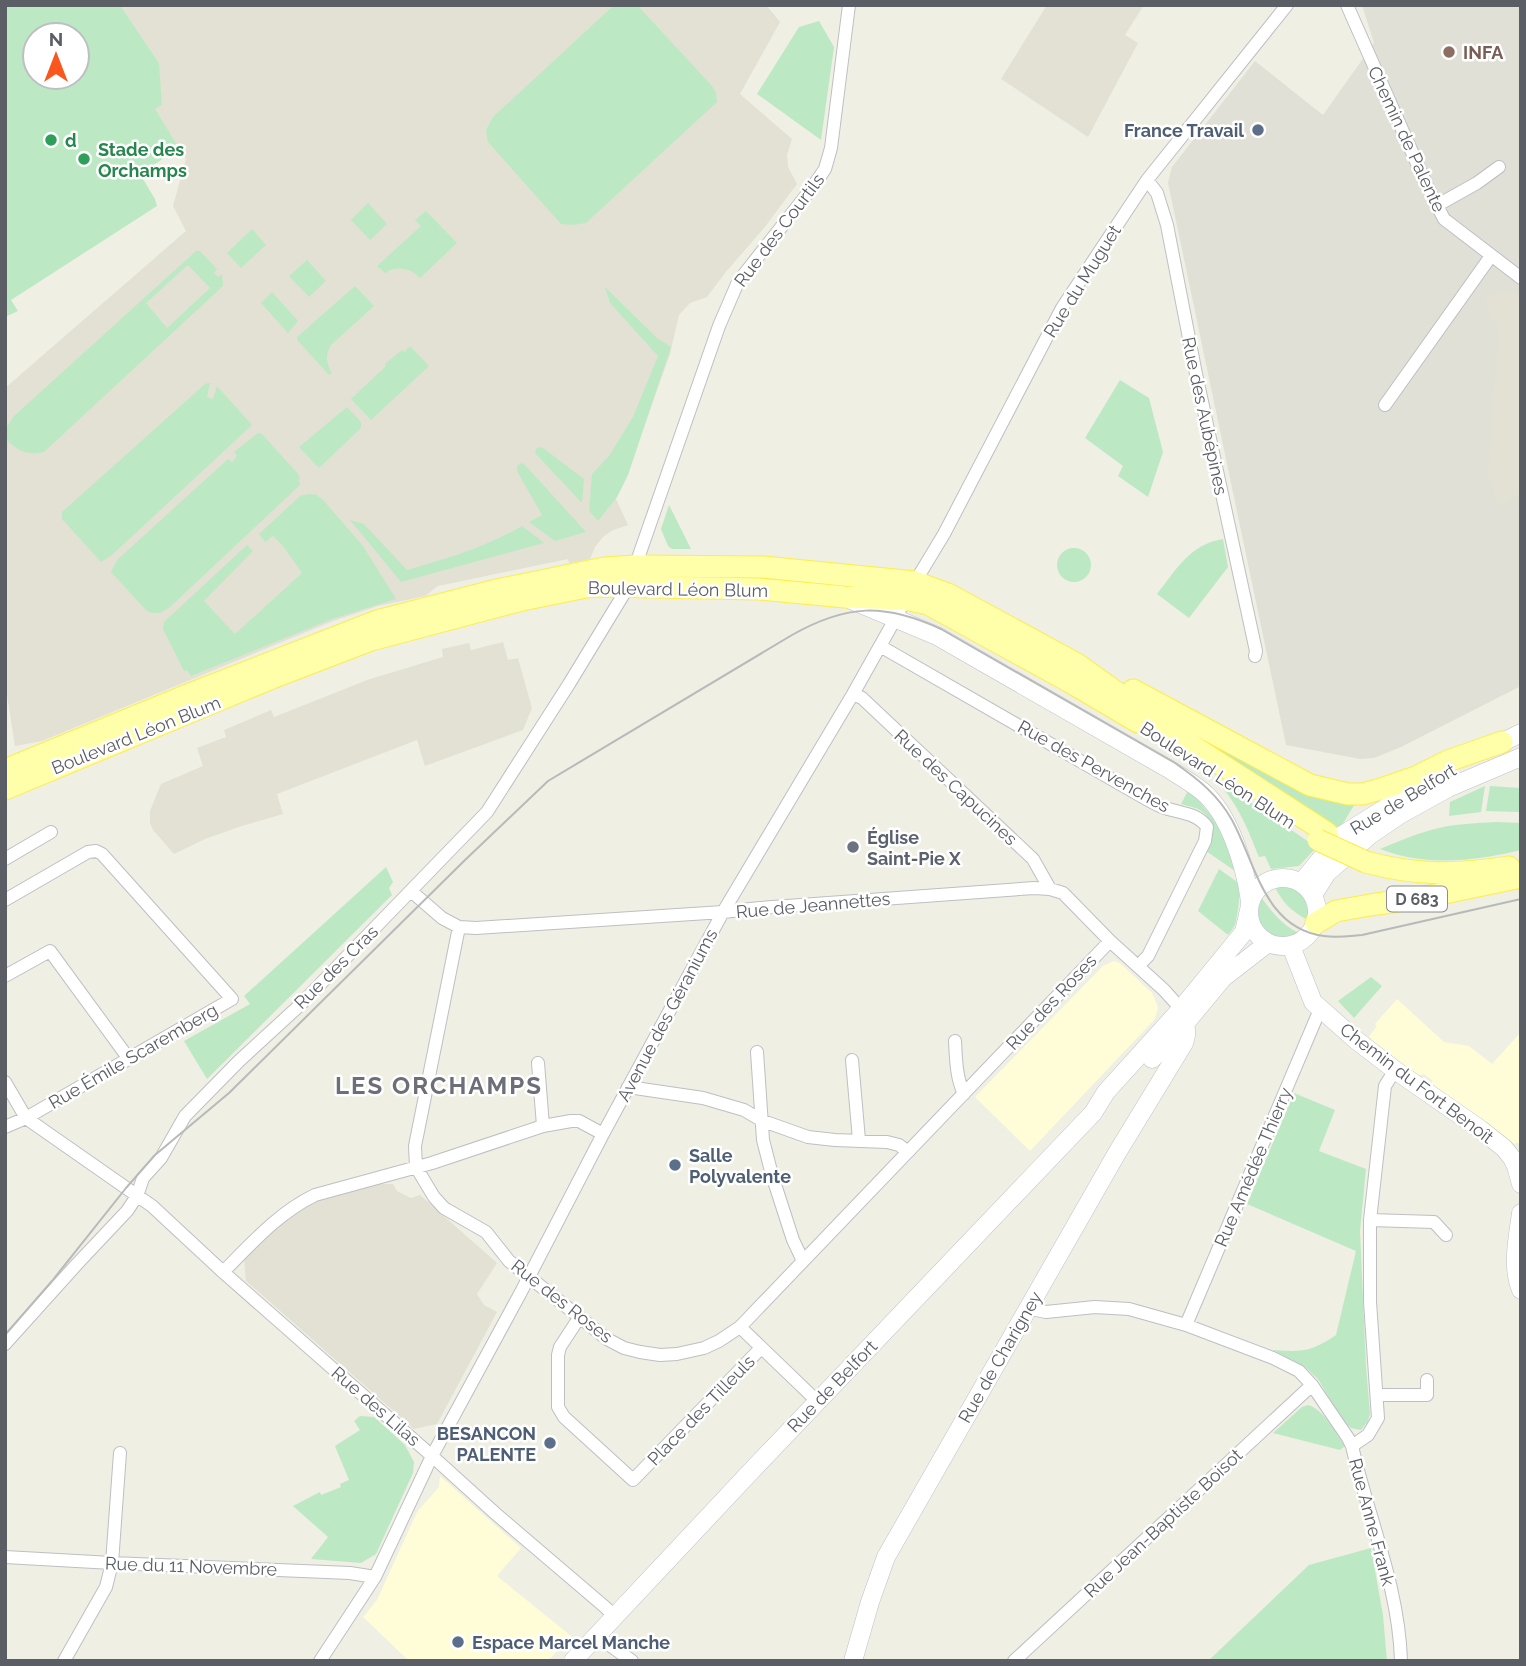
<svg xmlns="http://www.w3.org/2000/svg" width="1526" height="1666" viewBox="0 0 1526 1666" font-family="Raleway,sans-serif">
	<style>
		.commercial { fill: #fffdd8 }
		.industrial { fill: #e0e0d7 }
		.education { fill: #e2e1d3 }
		.green { fill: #bce9c4; fill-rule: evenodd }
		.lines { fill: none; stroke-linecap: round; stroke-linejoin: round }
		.street-casing { stroke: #bdbfc5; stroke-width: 14 }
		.secondary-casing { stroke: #bfc1ca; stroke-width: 19 }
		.primary-casing { stroke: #ffec4c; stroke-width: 23 }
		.street { stroke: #fff; stroke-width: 12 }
		.secondary { stroke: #fff; stroke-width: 18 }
		.primary { stroke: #feffa8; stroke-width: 21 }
		.tram { stroke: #b8b9b9; stroke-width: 2 }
		.primary-bridge-casing { stroke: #ffec4c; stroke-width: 23; stroke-linecap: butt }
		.primary-bridge { stroke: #feffa8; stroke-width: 21 }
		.education-dot { fill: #8d6e63; stroke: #fff; stroke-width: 2.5 }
		.service-dot { fill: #5c6f8a; stroke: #fff; stroke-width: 2.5 }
		.leisure-dot { fill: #2e9e5b; stroke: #fff; stroke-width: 2.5 }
		.worship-dot { fill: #6b7280; stroke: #fff; stroke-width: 2.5 }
		.labels { text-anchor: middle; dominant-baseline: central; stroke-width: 5; stroke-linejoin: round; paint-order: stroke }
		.shield { fill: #fff; stroke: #8c8e93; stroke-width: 2 }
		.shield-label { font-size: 16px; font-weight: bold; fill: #5b5e65 }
		.education-label { font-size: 18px; font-weight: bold; fill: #785e54; stroke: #fff; text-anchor: start }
		.service-label { font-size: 18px; font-weight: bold; fill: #4e5e75; stroke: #fff; text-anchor: end }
		.street-label { font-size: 18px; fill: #5b5e65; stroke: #fff }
		.leisure-label { font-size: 18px; font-weight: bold; fill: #27864d; stroke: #fff; text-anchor: start }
		.worship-label { font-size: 18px; font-weight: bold; fill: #5b616d; stroke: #fff; text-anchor: start }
		.district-label { font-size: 24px; font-weight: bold; letter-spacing: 2px; fill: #6c6f77; stroke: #fff }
	</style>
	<rect width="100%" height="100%" fill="#efefe3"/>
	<path class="commercial" d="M1114 961 1120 963 1152 993 1158 1007 1155 1019 1030 1151 975 1097 1103 966Z
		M1397 999 1444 1042 1469 1046 1492 1064 1521 1032V1142L1514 1144 1432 1087V1080L1424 1074 1418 1076 1386 1054 1369 1037 1377 1026 1375 1024Z
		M440 1476 521 1548 497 1576 571 1636 548 1661H409L363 1617 377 1600 417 1512 439 1487Z"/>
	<path class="industrial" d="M1362 5H1521V686L1401 747 1374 758 1360 759 1286 745 1168 183 1172 167 1255 61 1323 115 1374 43Z"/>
	<path class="education" d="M120 5H766L780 22 740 94 792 139 787 155 788 167 797 184 764 228 725 273 707 297 690 303 679 315 670 354 624 482 616 499 628 525 613 530 604 536 595 547 590 559 569 563 568 559 438 586 425 596 378 606 333 621 42 741 15 746 5 682V388L186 231 173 206 186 159 154 109 159 63Z
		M1047 5H1144L1125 35 1138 43 1088 137 1001 79Z
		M1502 291 1521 293V491L1500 508 1488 473 1498 332 1484 298Z
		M503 642 508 660 518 658 532 708 523 730 425 766 417 740 277 794 283 814 242 826 205 839 174 854 153 830 150 823V811L161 784 203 766 197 748 226 737 224 730 271 710 274 717 370 679 443 657 442 649 469 643 471 650Z
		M375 1184H393L397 1191 411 1198 420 1195 497 1263 477 1294 484 1305 497 1312 437 1424 414 1429 246 1281 244 1257 266 1233 315 1199Z"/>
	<path class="green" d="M5 5H120L159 63 162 105 155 109 179 148 140 174 155 199 157 206 11 300 18 311 5 317ZM77 35V77H35V35Z
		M616 5 639 7 712 86 716 93 717 102 586 223 573 225 561 224 488 142 486 130 493 117 613 6Z
		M819 21 834 47 821 140 757 94 799 27Z
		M368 203 387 224 370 240 351 220Z
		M426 211 457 243 420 278C411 268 396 265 385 273L377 266 421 226 415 220Z
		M252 229 266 245 241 268 227 253Z
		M196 251H200L217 269 214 273 218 277 222 274 223 286 44 452C27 456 17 451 5 438V429L14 416ZM188 265 210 288 167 328 146 303Z
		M307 260 326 281 309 297 289 276Z
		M355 286 374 306 331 345C325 356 326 363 332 373L329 375 297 340V337Z
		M605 287 657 338 671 347 628 475 617 497 598 521 589 511 592 474 609 456 633 417 658 356 610 303Z
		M272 292 298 321 288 333 261 303Z
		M410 346 429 366 371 420 351 399 386 366 385 364 402 350 404 352Z
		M1120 380 1149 398 1163 452 1148 497 1118 476 1123 466 1085 438Z
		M210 383 207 397 213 399 217 386 252 425 112 555 101 562 62 519V512L205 384Z
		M347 407 361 422V428L319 468 299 447Z
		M258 433 262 434 299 475 300 479 298 480 300 483 299 486 170 607C162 613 157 615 147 611L111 572 117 560 228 459 232 462 237 456 234 452Z
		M538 447 543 448 584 479 582 503 536 454 535 450Z
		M522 463 525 465 586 532 555 541 529 522 542 515 517 471V466Z
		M309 494 317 495 324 501 363 546 396 599 332 619 191 676 187 670 184 671 163 629 164 622 247 545 253 551 204 601 235 634 302 573 283 546 273 536 265 542 259 534 300 496Z
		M669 505 691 549H672L668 546 661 529Z
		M350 520 364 524 407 570C446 559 486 547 522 526L544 543 401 582Z
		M1223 539 1228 567 1189 618 1157 594C1176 570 1190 544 1223 539Z
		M1057 565a17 17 0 1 1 34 0a17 17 0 1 1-34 0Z
		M1168 716 1359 797 1336 835Z
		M1219 781 1309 842 1315 849 1299 866 1271 869 1265 856 1259 857C1248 830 1238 803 1217 782Z
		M1485 786 1481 812 1449 816 1450 802Z
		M1490 786 1521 788 1519 812 1486 811Z
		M1189 789 1214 819 1226 842 1235 871 1206 851C1214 836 1216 819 1198 809 1194 807 1187 806 1181 804Z
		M1497 822 1521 823V850C1474 861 1426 867 1380 849 1397 842 1413 835 1431 830 1452 824 1475 823 1497 822Z
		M386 867 393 882 389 888 392 895 207 1079 184 1041 250 1004 244 996Z
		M1219 869 1240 884C1241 889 1237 920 1235 925 1233 929 1230 932 1228 935L1198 911Z
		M1283 885C1303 889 1311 901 1308 920 1292 912 1282 902 1275 887Z
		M1261 897C1271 911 1282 925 1299 933 1272 948 1247 925 1261 897Z
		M1371 977 1382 986 1354 1018 1338 1001Z
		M1294 1093 1335 1110 1319 1151 1366 1169 1360 1231 1366 1366 1370 1414 1368 1421 1361 1430 1351 1428 1343 1421 1318 1379 1304 1366 1273 1350C1302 1352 1311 1352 1336 1335L1356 1251 1247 1204Z
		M1308 1405C1324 1409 1335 1433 1345 1446L1340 1450 1273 1433 1302 1407Z
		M360 1416 374 1417 405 1445 414 1462 413 1473 376 1554 361 1563 311 1559 328 1537 293 1506 320 1492 321 1495 341 1487 340 1484 349 1480 335 1446 360 1430 354 1421Z
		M1371 1548 1383 1615 1387 1661H1208L1309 1565Z"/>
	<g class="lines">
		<defs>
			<path id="street" d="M1347 5 1427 186 1444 219 1521 278
				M1147 180 1157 193 1167 225 1196 374 1256 651 1255 656
				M1436 206 1477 183 1499 167
				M1385 405 1491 256
				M880 646 1141 796C1148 800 1155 804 1162 807 1177 813 1197 812 1207 827L1205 841 1148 956 1138 966
				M853 694 862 698 1033 859 1050 889
				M5 859 51 832
				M411 891 442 918 459 927 476 928 723 912 760 908 1034 888 1050 889 1063 893 1110 941 1164 990 1181 1009
				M5 900 88 852 96 851 102 854 232 999 26 1118 5 1127
				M459 927 415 1146 416 1167 434 1197 444 1208 486 1232 509 1261 607 1339 624 1348 640 1352 660 1355 677 1354 704 1348 719 1341 740 1327 1110 941
				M5 976 50 951 129 1059
				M955 1041C956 1059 956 1077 964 1094
				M757 1052 763 1140 772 1175 793 1240 803 1261
				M852 1060 859 1140
				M538 1063 543 1126
				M5 1082 26 1118 152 1206 223 1272 432 1456 496 1514 605 1607 615 1617
				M628 1087 703 1098 744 1110 763 1121 808 1137 835 1140 887 1142 899 1145 908 1152
				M1370 1220 1434 1222 1446 1235
				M223 1272C252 1243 278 1213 315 1195L432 1163 543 1126 571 1121H579L603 1134
				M1029 1307 1036 1310 1046 1312 1095 1307 1129 1309 1186 1325 1273 1358 1299 1371 1312 1385 1348 1438 1352 1446C1368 1517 1399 1587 1401 1661
				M579 1318 560 1347 558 1355V1407L564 1417 633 1480 761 1348
				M1186 1325 1318 1014 1322 1010
				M740 1327 818 1402
				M5 1344 77 1264 127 1211 137 1196 143 1178 161 1158 185 1116 239 1061 300 1005 487 812 569 684 628 587 719 326 738 282 812 188 825 169 831 148 849 5
				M1377 1395H1427V1380
				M1352 1446 1368 1435 1378 1418 1370 1302V1220L1385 1086 1395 1070
				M5 1557 112 1563 350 1573 375 1577
				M597 1636 632 1661
				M64 1661 106 1587 112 1563 120 1453
				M320 1661 375 1577 432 1456 521 1292 603 1134 723 912 853 694 889 630 915 582 944 534 1062 308 1147 180 1287 5
				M1014 1661 1312 1385"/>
			<path id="secondary" d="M851 600 937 636 1169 769C1180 776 1192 783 1202 791 1230 814 1245 866 1250 901
				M1493 747 1521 733
				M1249 912a34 34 0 1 1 68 0a34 34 0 1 1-68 0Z
				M1301 883 1339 837 1434 778
				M1313 895 1327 873 1370 835 1401 814 1448 788 1521 757
				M1291 946 1313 1002 1356 1040 1395 1070 1480 1129 1504 1148 1512 1158 1516 1166 1521 1184
				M1152 1059 1184 1025 1223 978 1268 943
				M1521 1213C1518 1237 1511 1266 1521 1290
				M573 1661 755 1467 1093 1113 1106 1092 1181 1009 1244 932 1249 910
				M853 1661 870 1602 886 1557 1117 1153 1184 1043C1186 1036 1188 1031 1184 1025"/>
			<path id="primary" d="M1133 690 1310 785 1348 794H1363L1384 788 1416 777 1448 761 1502 742
				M5 770 190 694 377 621 497 590 604 568 636 566 763 567 915 582 948 594 1077 664 1185 741 1327 833
				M5 789 272 678 371 640 522 600 586 587 599 586 759 589 845 597 905 599 928 604 1070 682 1138 722
				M1366 862C1417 876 1457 875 1509 867
				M1316 923 1336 911 1370 905 1425 897 1521 877"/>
		</defs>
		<use href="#street" class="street-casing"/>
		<use href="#secondary" class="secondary-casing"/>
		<use href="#primary" class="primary-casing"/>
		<use href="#street" class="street"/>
		<use href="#secondary" class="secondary"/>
		<use href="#primary" class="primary"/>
		<path class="tram" d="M5 1335 52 1281 126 1188 155 1155 229 1093 464 861 548 781 792 635C847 604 884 603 941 629L1175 763C1198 779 1218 795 1232 820 1256 864 1264 928 1324 936 1337 938 1349 936 1362 935L1521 899"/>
		<defs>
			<path id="primary-bridge" d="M1318 840 1366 862"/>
		</defs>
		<use href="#primary-bridge" class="primary-bridge-casing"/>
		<use href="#primary-bridge" class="primary-bridge"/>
	</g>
	<circle class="education-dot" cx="1449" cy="52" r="7"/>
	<g class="service-dot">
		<circle cx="1258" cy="130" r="7"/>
		<circle cx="675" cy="1165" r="7"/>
		<circle cx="550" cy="1443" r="7"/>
		<circle cx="458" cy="1642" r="7"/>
	</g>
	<g class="leisure-dot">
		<circle cx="51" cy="140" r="7"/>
		<circle cx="84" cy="159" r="7"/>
	</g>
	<circle class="worship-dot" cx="853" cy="847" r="7"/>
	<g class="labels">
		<rect class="shield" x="1387" y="886.5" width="60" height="25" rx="5"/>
		<g class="shield-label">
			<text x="1417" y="899">D 683</text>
		</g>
		<g class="education-label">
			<text x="1463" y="52">INFA</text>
		</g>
		<g class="service-label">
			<text x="1244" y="130">France Travail</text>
			<text x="689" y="1155" text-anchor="start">Salle<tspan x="689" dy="21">Polyvalente</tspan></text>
			<text x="536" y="1433">BESANCON<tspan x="536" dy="21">PALENTE</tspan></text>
			<text x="472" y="1642" text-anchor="start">Espace Marcel Manche</text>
		</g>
		<g class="street-label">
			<text transform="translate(1407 139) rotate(65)">Chemin de Palente</text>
			<text transform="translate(779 230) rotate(-53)">Rue des Courtils</text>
			<text transform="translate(1082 281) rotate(-58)">Rue du Muguet</text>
			<text transform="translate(1205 416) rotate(78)">Rue des Aubépines</text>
			<text transform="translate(678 589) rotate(1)">Boulevard Léon Blum</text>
			<text transform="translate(136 735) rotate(-22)">Boulevard Léon Blum</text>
			<text transform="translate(1094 766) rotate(29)">Rue des Pervenches</text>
			<text transform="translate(1218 775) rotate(33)">Boulevard Léon Blum</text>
			<text transform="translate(956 787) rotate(43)">Rue des Capucines</text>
			<text transform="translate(1403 799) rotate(-31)">Rue de Belfort</text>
			<text transform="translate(813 905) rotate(-5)">Rue de Jeannettes</text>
			<text transform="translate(336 967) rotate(-45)">Rue des Cras</text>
			<text transform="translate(1051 1002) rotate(-47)">Rue des Roses</text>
			<text transform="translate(667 1015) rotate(-62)">Avenue des Géraniums</text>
			<text transform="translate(133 1056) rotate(-30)">Rue Émile Scaremberg</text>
			<text transform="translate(1417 1083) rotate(37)">Chemin du Fort Benoît</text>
			<text transform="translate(1253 1167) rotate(-67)">Rue Amédée Thierry</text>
			<text transform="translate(562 1301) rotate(38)">Rue des Roses</text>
			<text transform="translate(1000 1357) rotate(-60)">Rue de Charigney</text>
			<text transform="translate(832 1386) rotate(-46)">Rue de Belfort</text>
			<text transform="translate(376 1406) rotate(41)">Rue des Lilas</text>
			<text transform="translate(701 1410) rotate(-46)">Place des Tilleuls</text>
			<text transform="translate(1372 1522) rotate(75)">Rue Anne Frank</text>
			<text transform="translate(1163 1523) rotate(-43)">Rue Jean-Baptiste Boisot</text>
			<text transform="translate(191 1566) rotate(2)">Rue du 11 Novembre</text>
		</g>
		<g class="leisure-label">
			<text x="65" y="140">d</text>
			<text x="98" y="149">Stade des<tspan x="98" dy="21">Orchamps</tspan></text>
		</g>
		<g class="worship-label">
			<text x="867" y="837">Église<tspan x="867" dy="21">Saint-Pie X</tspan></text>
		</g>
		<g class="district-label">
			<text x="439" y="1085">LES ORCHAMPS</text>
		</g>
	</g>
	<rect width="1526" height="1666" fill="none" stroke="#5b5e65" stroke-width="14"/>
	<g transform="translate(56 56)"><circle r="33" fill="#ffffff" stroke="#bdbfc1" stroke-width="2"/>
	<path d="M0-5L12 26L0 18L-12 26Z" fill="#fa561e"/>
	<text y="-10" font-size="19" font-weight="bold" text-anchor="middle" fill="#5b5e65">N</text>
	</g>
</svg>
